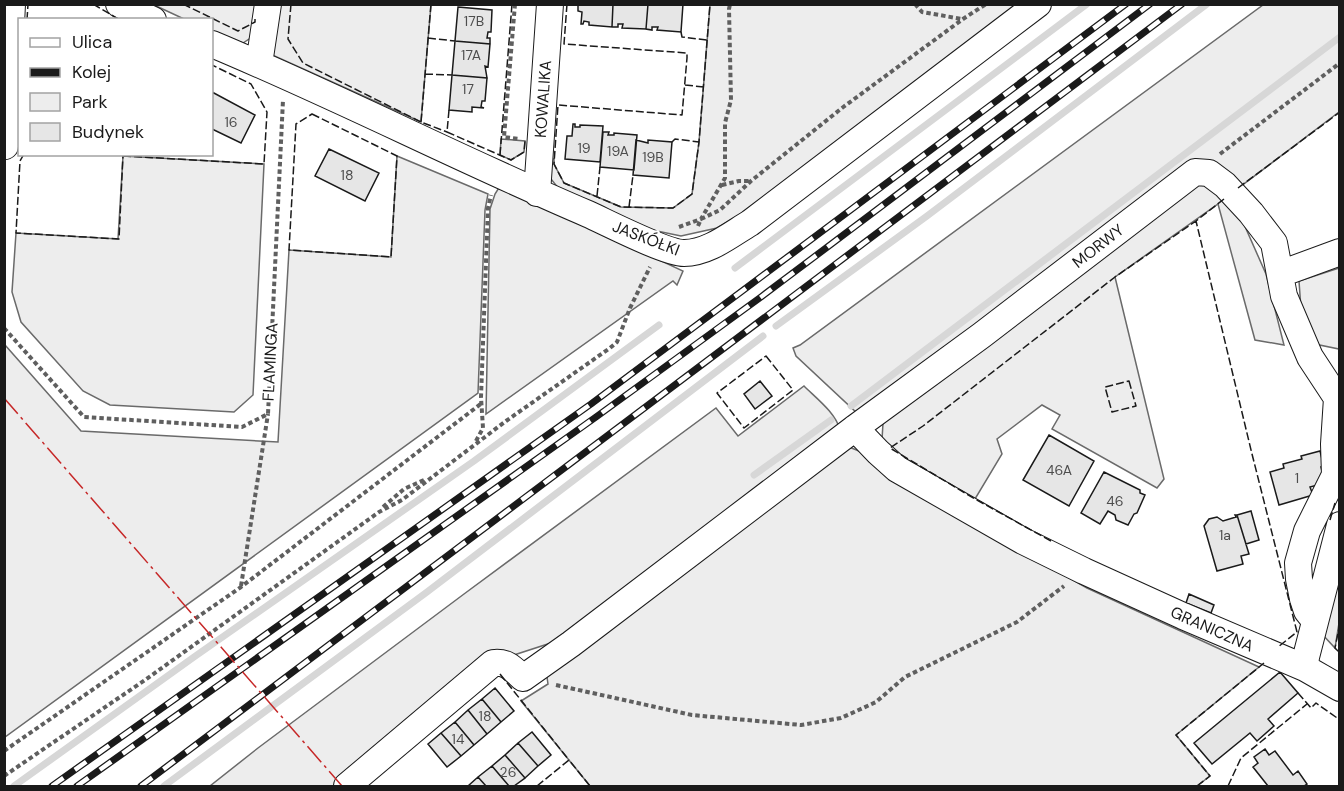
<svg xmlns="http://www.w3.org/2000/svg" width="1344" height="791" viewBox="0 0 1344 791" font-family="'DM Sans',sans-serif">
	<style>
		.green { fill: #ededed; stroke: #6a6a6a; stroke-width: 1.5 }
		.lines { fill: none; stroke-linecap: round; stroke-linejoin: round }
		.stream { stroke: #d7d7d7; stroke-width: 7 }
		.building { fill: #e6e6e6; stroke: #1a1a1a; stroke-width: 1.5 }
		.minor-casing { stroke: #1a1a1a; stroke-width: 28 }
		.path { stroke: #5f5f5f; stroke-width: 4; stroke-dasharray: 4.5 3; stroke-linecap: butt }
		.minor { stroke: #fff; stroke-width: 26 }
		.rail-casing { stroke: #1a1a1a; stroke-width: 7 }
		.rail { stroke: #fff; stroke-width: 4.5; stroke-dasharray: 14; stroke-linecap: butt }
		.fence { stroke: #1a1a1a; stroke-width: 1.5; stroke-dasharray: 8 3; stroke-linecap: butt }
		.power { stroke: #c62828; stroke-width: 1.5; stroke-dasharray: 21 4.5 3 4.5; stroke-linecap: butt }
		.labels { text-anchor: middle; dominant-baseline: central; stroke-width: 4.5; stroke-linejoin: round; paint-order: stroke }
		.number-label { font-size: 14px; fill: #4d4d4d }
		.street-label { font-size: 16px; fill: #1a1a1a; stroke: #fff }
	</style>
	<rect width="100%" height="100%" fill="#fff"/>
	<path class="green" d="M154 5H263L255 35 243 43 212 33V20L184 19Z
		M276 5H431L421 122 270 54Z
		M710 5H1024L755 206 717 228 681 236 652 230 559 189 551 179 549 159H554V164L564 183 621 207 673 208 692 194 699 142Z
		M1263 5H1339V112L1224 199 1243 222 1266 274 1284 345 1255 340 1218 204 1115 277 1164 479 1157 488 1052 429 1060 415 1042 405 997 439 1002 454 975 499 913 467 882 440 883 423 857 413 796 356 793 348 800 345Z
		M501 139 525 141 524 152 511 160 500 155Z
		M123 156 264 164 253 395 234 412 110 405 83 391 21 322 12 292 16 233 118 239Z
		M397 156 488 194 485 210 478 393 5 737V345L81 431 278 442 289 250 391 257Z
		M500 186 683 271 677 285 673 281 486 414 490 209 495 194Z
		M1339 268V349L1310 343 1301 309 1299 281Z
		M804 386C816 398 836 413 840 430L560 640 514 655 336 786H210L258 748 464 594 716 408 738 436Z
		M849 447 864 453 881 471 1087 588 1259 667 1176 735 1210 776 1197 786H590L521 701 548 684 546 670Z
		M1339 586V623L1335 648 1322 634 1337 588Z"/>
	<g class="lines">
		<path class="stream" d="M735 268 1087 4
			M776 326 927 216 1207 4
			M851 406 1340 37
			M754 475 831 420
			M14 786 194 657 474 461 659 325
			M164 786 427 592 763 336"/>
	</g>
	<path class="building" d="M578 4H613L612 27 589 25V22L584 21 583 24H581L582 12 578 11Z
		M613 4H648L646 29 622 28 623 24H618V27H612Z
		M648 4H683L681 32 657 30 658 27H652V30L646 29Z
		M458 7 492 10 491 32H488L487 38H490V44L455 41Z
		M455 41 490 44 488 67 485 66 487 78 452 75Z
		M452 75 487 78 485 101H482L481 107 484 108 472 107V112L449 110Z
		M212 92 255 115 241 143 212 129Z
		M573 124H575V127H580V125L603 126 600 162 565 159 567 136H572Z
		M603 132H609L608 135H614V133L637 135 634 170 600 167Z
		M636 140 648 143V140L672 142 669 178 633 175Z
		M329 149 379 173 365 201 315 176Z
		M760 381 772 396 755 409 744 394Z
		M1049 435 1094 461 1069 506 1023 480Z
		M1320 451 1324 467H1321L1325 483 1310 487 1313 495 1279 505 1270 472 1284 468 1283 464 1302 459 1301 456Z
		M1104 472 1140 490V493L1145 495 1137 513 1134 514 1128 525 1116 520 1115 515 1108 511 1100 524 1081 513Z
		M1251 511 1259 540 1246 544 1237 515Z
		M1235 515H1237L1249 554 1241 556 1243 564 1217 571 1204 526 1209 519 1217 517 1223 521 1236 517Z
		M1189 594 1214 605 1211 613 1186 603Z
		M1280 672 1298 693 1268 719 1274 726 1257 741 1250 733 1212 764 1194 743Z
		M495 688 514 711 501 722 482 699Z
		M482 699 501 722 487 734 468 710Z
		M468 710 487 734 474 745 455 722Z
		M455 722 474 745 461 756 441 733Z
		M532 732 551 755 538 766 518 743Z
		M441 733 461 756 447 767 428 744Z
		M518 743 538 766 525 778 505 755Z
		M1265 749 1269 755 1275 751 1293 775 1298 771 1307 784 1304 786H1268L1253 767 1258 763 1254 757Z
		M505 755 525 778 514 786H509L492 766Z
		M492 766 509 786H486L478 777Z
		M478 777 486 786H468Z"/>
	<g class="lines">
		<defs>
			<path id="minor" d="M119 4 153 20
				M212 44C339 97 461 160 588 214 608 223 666 253 684 253 708 253 730 235 750 223L1038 4
				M259 64 268 4
				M5 146 12 4
				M537 193 550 4
				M1280 274 1340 252
				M855 428 878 452 897 469 1023 541 1084 571 1183 616 1305 668 1340 688
				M1305 668 1306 657 1340 525
				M347 786 493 663C507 661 513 669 523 678L571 644 855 428 982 335 1195 172 1209 173 1225 185 1251 213 1274 243 1284 296 1310 357 1337 398 1334 444 1335 475 1307 531 1298 563 1299 579 1303 599 1307 611 1315 621"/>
		</defs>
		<use href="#minor" class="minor-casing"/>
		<path class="path" d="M515 4 504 137 519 139
			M915 4 922 12 962 19
			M1220 154 1340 63
			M722 185 739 181H750
			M698 226 701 219 720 210 751 181 842 108 963 19 986 4
			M679 227 701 219 725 178V123L731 100 729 9 730 4
			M4 328 84 417 242 427 268 414 283 100
			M476 441 483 428 481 397 488 208 491 195
			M383 507 404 489 424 480
			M241 586 268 414
			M556 685 692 715 801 725 841 718 876 702 905 677 1017 622 1064 586
			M4 751 241 587 482 403
			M4 776 145 680 379 512 402 500 506 421 610 348 617 342 630 308 650 267"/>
		<use href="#minor" class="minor"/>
		<defs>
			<path id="rail" d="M52 786 591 404 1126 4
				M77 786 596 417 761 297 1150 4
				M141 786 1182 4"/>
		</defs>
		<use href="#rail" class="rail-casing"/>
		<use href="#rail" class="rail"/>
		<path class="fence" d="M93 4 120 20
			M183 4 238 31 255 22V19
			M291 4 288 39 303 63 421 122
			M431 4 421 122 447 132
			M567 4 564 44 687 53V58L682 115 558 105 554 164 564 183 621 207 673 208 692 194 699 142 710 4
			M27 20 28 4
			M681 32 682 37 707 40
			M428 38 455 41
			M425 74 452 75
			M685 85 704 87
			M449 110 447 132 511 160 524 152 525 141
			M312 114 397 156 391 257 289 250 296 124Z
			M672 142 675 139 699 142
			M24 154 20 161 16 233 119 239 123 155
			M500 155 512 4
			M123 156 264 164 267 112 251 84 212 65
			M1238 188 1340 112
			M597 196 600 167
			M1224 199 1196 221 1252 454 1297 632 1278 647
			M629 207 633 175
			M766 356 793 390 744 428 717 393Z
			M1129 381 1136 406 1112 412 1105 387Z
			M1330 520 1335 503
			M1051 541 975 499 890 448 923 426 1115 277 1196 221
			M1340 623 1335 648 1340 653
			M500 674 569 760
			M1298 693 1311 708 1316 703 1340 720
			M537 786 569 760 590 786
			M1197 786 1210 776 1176 735 1264 663
			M1228 786 1241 758 1307 704"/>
		<path class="power" d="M4 398 342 786"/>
	</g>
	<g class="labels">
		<g class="number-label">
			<text x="474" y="21">17B</text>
			<text x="471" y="55">17A</text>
			<text x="468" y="89">17</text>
			<text x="231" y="122">16</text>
			<text x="584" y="148">19</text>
			<text x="618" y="151">19A</text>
			<text x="653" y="157">19B</text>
			<text x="347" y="175">18</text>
			<text x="1059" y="470">46A</text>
			<text x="1297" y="478">1</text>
			<text x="1115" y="501">46</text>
			<text x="1225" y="535">1a</text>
			<text x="485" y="716">18</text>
			<text x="458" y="739">14</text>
			<text x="508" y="772">26</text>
		</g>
		<g class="street-label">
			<text transform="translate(543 99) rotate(-86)">KOWALIKA</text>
			<text transform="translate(646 238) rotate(21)">JASKÓŁKI</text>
			<text transform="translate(1098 246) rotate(-38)">MORWY</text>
			<text transform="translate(270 362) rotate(-87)">FLAMINGA</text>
			<text transform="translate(1212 629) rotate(24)">GRANICZNA</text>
		</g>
	</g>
	<rect width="1344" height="791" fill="none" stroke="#1a1a1a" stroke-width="12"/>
	<rect x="18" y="18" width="195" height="138" fill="#ffffff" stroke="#a3a3a3" stroke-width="1.5"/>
	<rect x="30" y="38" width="30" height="9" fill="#ffffff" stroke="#a3a3a3" stroke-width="1.5"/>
	<text x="72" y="48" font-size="18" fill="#1a1a1a">Ulica</text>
	<rect x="30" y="68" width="30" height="9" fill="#1a1a1a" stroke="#a3a3a3" stroke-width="1.5"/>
	<text x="72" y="78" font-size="18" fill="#1a1a1a">Kolej</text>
	<rect x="30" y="93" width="30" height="18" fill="#ededed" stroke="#a3a3a3" stroke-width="1.5"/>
	<text x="72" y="108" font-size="18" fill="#1a1a1a">Park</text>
	<rect x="30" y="123" width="30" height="18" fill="#e6e6e6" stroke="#a3a3a3" stroke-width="1.5"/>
	<text x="72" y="138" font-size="18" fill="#1a1a1a">Budynek</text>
</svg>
